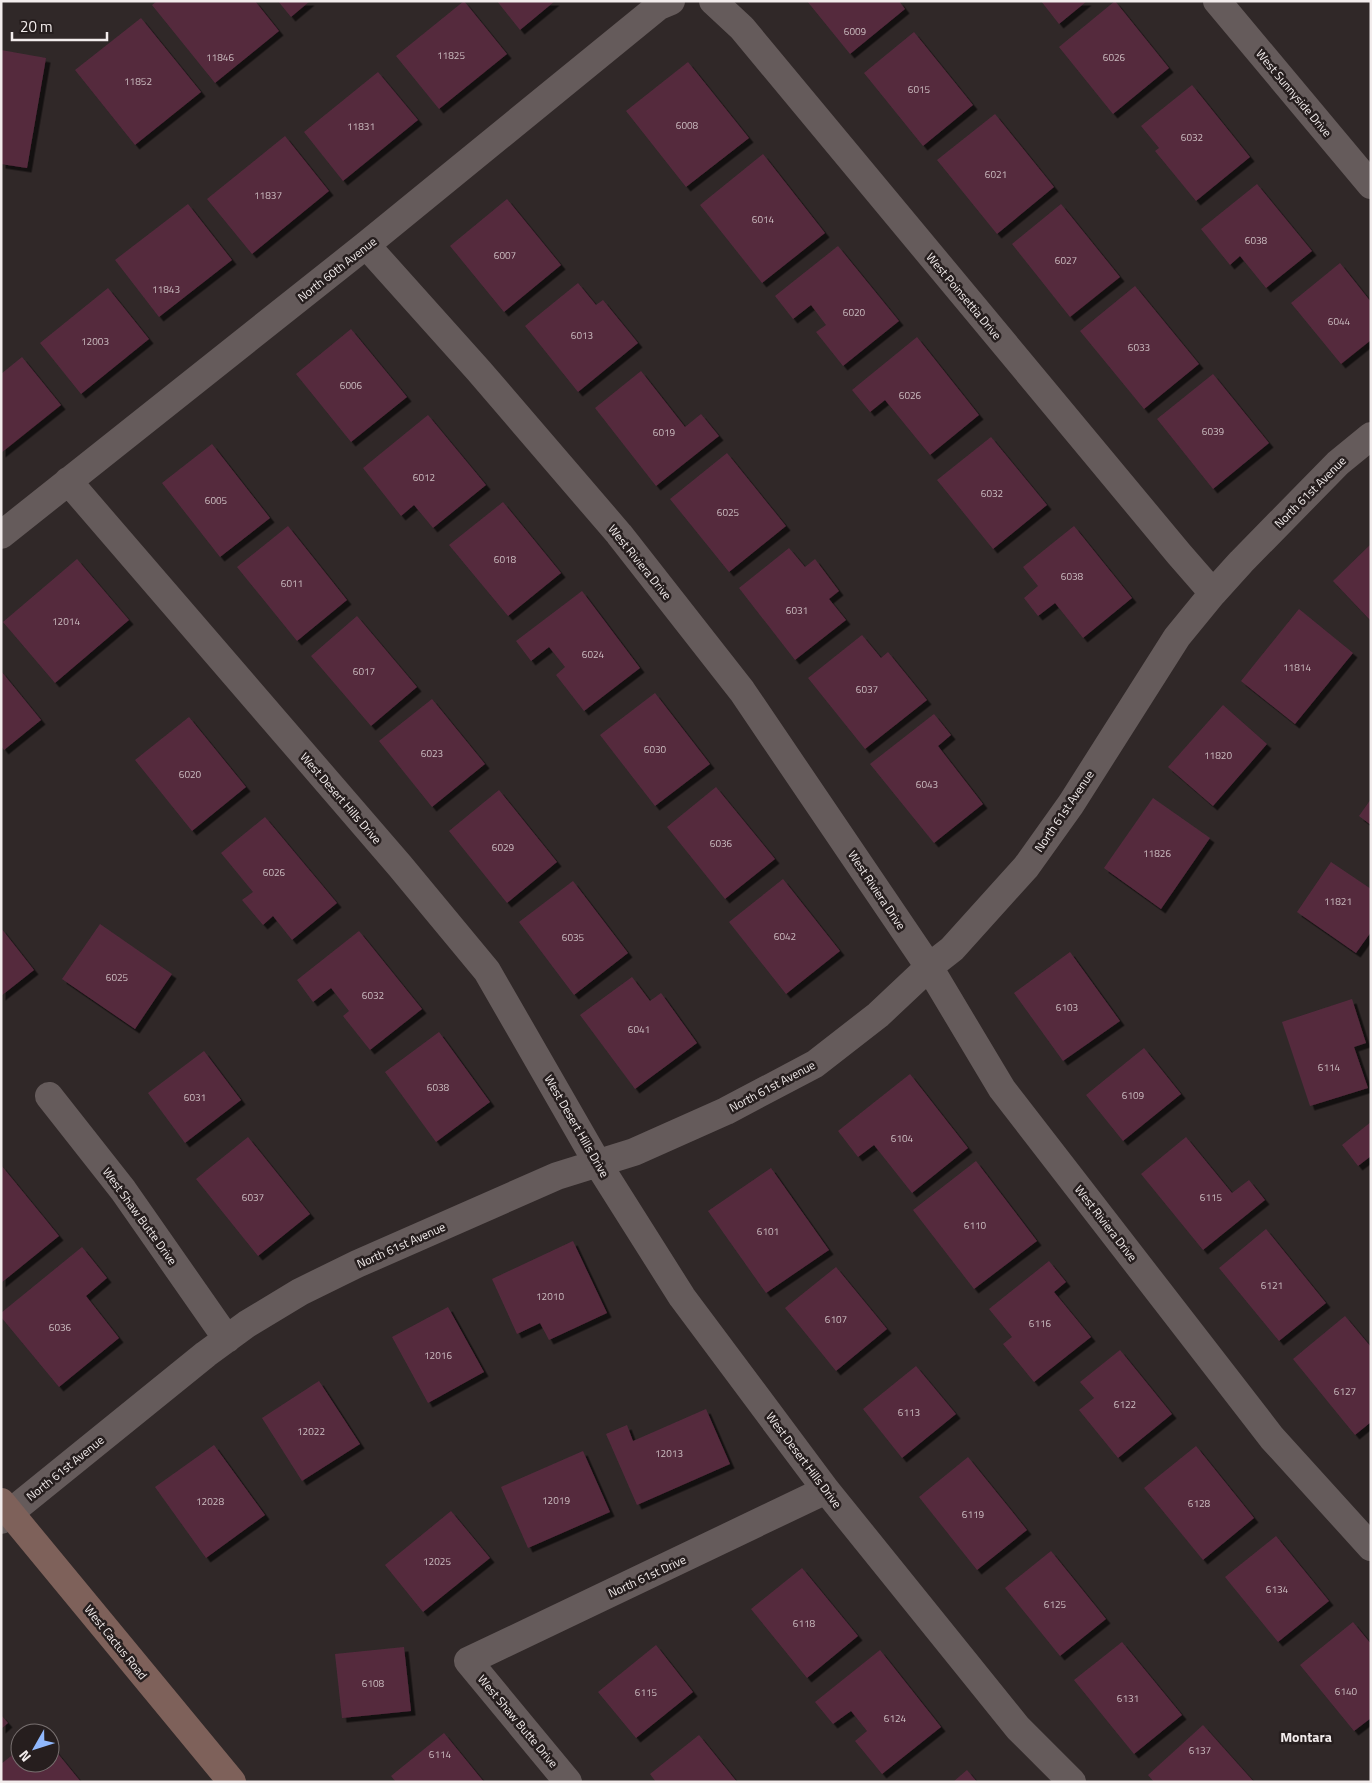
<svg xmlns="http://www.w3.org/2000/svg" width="1372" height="1783" viewBox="0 0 1372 1783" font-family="'Titillium Web',sans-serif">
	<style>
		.building { fill: #552a3e; filter: url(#shadow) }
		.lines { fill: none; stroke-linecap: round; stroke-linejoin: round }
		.street { stroke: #655b5b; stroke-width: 28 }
		.secondary { stroke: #7e615a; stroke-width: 28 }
		.labels { text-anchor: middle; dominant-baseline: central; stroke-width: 5; stroke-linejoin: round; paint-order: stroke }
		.number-label { font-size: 10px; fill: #cbbcc0 }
		.street-label { font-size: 12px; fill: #f2ecec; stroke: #261e1e }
		.neighbourhood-label { font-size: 14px; font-weight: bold; fill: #f2ecec; stroke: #261e1e }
	</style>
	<defs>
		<filter id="shadow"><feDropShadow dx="4.5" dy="4.5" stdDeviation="0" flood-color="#0009"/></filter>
	</defs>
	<rect width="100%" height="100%" fill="#302828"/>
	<path class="building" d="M157 1H255L279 31 215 83 152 5Z
		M278 1H310L291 17Z
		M464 1 507 54 439 109 396 56Z
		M497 1H555L520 30Z
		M807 1H899L905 9 850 54Z
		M1041 1H1087L1059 24Z
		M1115 1 1169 68 1113 114 1059 47Z
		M141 18 201 92 135 145 75 70Z
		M914 32 973 105 923 146 864 73Z
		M1 50 46 58 27 168 1 164Z
		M688 62 749 138 686 187 626 111Z
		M378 72 418 120 343 181 304 132Z
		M1192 85 1250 157 1196 201 1155 151 1159 148 1141 126Z
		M995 114 1054 187 997 234 937 160Z
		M285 136 329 191 252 254 207 199Z
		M763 154 825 233 762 283 700 205Z
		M1257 184 1312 251 1266 288 1240 256 1230 265 1201 229Z
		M507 199 561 265 504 312 450 246Z
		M188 204 232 260 159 317 115 260Z
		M1061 204 1120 277 1070 317 1012 244Z
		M838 246 899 321 843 366 816 332 826 325 811 305 793 319 775 296Z
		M1340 263 1371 302V340L1341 364 1291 303Z
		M578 283 596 305 603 300 638 343 578 392 525 326Z
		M1135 286 1199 364 1144 409 1080 331Z
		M108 288 149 339 81 394 40 343Z
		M351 329 407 397 351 442 296 374Z
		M917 337 979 415 930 455 885 400 870 412 852 390Z
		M22 357 61 405 1 453V374Z
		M641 371 685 427 701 414 719 436 656 486 595 408Z
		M1213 374 1269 443 1213 489 1157 419Z
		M428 415 486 485 433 528 414 505 401 516 363 468Z
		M991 437 1047 505 993 549 937 480Z
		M212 444 270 518 220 557 162 483Z
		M727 453 786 526 729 572 670 499Z
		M503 502 561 573 508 616 449 545Z
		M288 526 347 600 297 641 237 567Z
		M1074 526 1132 598 1083 638 1055 603 1038 616 1024 598 1038 586 1023 567Z
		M1371 544V621L1333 581Z
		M789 548 805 567 815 559 839 591 829 599 846 620 795 660 739 588Z
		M77 559 129 620 55 683 3 622Z
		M582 591 640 668 584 711 556 675 565 667 549 647 531 661 516 641Z
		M1299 609 1353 653 1295 724 1241 681Z
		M357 616 417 687 371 726 311 656Z
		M862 635 881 658 888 652 927 700 865 749 808 678Z
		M1 671 41 720 4 750 1 746Z
		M655 693 710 764 655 806 600 735Z
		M432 699 485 764 432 807 379 741Z
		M1223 705 1267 744 1213 806 1168 767Z
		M934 714 951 735 938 746 983 804 934 843 870 764Z
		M189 717 246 787 192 831 135 760Z
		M716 787 775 859 725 899 667 827Z
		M499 790 557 862 507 903 449 831Z
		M1153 798 1210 838 1161 909 1104 868Z
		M1371 799V825L1359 816Z
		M265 817 337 903 292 940 273 916 263 925 242 900 253 892 221 853Z
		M1331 862 1371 889V932L1356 953 1297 912Z
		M783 879 840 951 786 994 729 922Z
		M573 881 628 953 574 995 519 922Z
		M100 924 172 974 135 1029 62 979Z
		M1 928 34 970 1 996Z
		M359 931 422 1009 370 1050 343 1016 349 1011 331 988 313 1002 297 980Z
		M1070 952 1120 1021 1063 1061 1014 993Z
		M632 977 650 1001 661 993 697 1043 635 1089 580 1015Z
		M1352 999 1366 1043 1354 1047 1368 1088 1310 1106 1282 1022Z
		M439 1032 490 1102 436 1142 385 1072Z
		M1144 1048 1181 1094 1123 1141 1086 1095Z
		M204 1051 241 1100 185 1143 148 1093Z
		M910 1074 968 1148 912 1193 874 1145 858 1157 838 1131Z
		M1371 1122V1156L1358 1166 1342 1145Z
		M248 1137 310 1214 258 1256 196 1179Z
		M1186 1137 1232 1193 1249 1180 1265 1200 1203 1250 1141 1174Z
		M976 1161 1037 1241 974 1289 913 1210Z
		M1 1165 59 1236 1 1283Z
		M771 1168 829 1250 766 1293 708 1211Z
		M1266 1229 1326 1303 1279 1341 1219 1268Z
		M573 1241 607 1313 549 1340 540 1323 517 1334 492 1279Z
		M82 1247 107 1278 86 1296 119 1338 59 1387 1 1317V1313Z
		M1049 1261 1066 1282 1054 1292 1091 1337 1034 1382 1003 1344 1012 1337 989 1309Z
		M836 1267 887 1329 836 1371 785 1308Z
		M448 1307 484 1372 428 1403 392 1337Z
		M1345 1316 1371 1347V1422L1355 1435 1293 1359Z
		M1120 1350 1172 1414 1118 1458 1079 1410 1094 1398 1080 1382Z
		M916 1366 956 1414 902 1458 863 1409Z
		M319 1381 360 1444 302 1481 262 1418Z
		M706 1409 730 1464 637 1505 606 1434 627 1425 633 1441Z
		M214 1445 265 1515 206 1558 155 1487Z
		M1196 1446 1254 1518 1203 1560 1144 1488Z
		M583 1451 610 1512 528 1548 501 1487Z
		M968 1457 1027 1530 977 1570 919 1497Z
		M451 1511 490 1558 423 1612 385 1565Z
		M1276 1536 1329 1601 1278 1642 1225 1577Z
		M1051 1551 1106 1619 1060 1656 1005 1588Z
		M802 1568 858 1636 807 1678 751 1609Z
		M1353 1622 1371 1644V1718L1354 1731 1300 1665Z
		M1122 1642 1182 1715 1134 1754 1074 1680Z
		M656 1645 693 1692 636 1738 598 1692Z
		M404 1647 411 1711 342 1718 335 1654Z
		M880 1650 941 1727 882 1774 855 1741 867 1731 851 1711 833 1724 815 1702Z
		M1 1715 8 1723 1 1729Z
		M1203 1725 1254 1782H1154L1148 1775Z
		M444 1733 484 1782H396L391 1776Z
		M699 1735 737 1782H656L650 1774Z
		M50 1744 81 1782H1V1764L20 1749V1763H50Z
		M967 1770 977 1782H953Z"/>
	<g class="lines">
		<path class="street" d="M713 1 742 28 1179 554 1213 593
			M1217 1 1371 185
			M366 245 479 371 619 534 742 691 929 967 1002 1089 1272 1438 1371 1547
			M68 481 400 866 487 971 598 1164 682 1297 826 1490 1018 1728 1072 1782
			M1 535 366 245 659 6 671 1
			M49 1096 123 1190 227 1339
			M1 1520 206 1354 247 1324 300 1292 357 1264 557 1176 634 1152 726 1111 815 1064 878 1015 929 967 952 949 1026 867 1071 804 1177 637 1213 593 1241 562 1338 463 1371 436
			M568 1782 468 1661 826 1490"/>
		<path class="secondary" d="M1 1502 232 1782"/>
	</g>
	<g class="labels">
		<g class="number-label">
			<text x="855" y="31">6009</text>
			<text x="451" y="55">11825</text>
			<text x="220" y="57">11846</text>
			<text x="1114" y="57">6026</text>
			<text x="138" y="81">11852</text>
			<text x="919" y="89">6015</text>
			<text x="687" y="125">6008</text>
			<text x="361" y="126">11831</text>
			<text x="1192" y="137">6032</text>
			<text x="996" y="174">6021</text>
			<text x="268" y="195">11837</text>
			<text x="763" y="219">6014</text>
			<text x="1256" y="240">6038</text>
			<text x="505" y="255">6007</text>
			<text x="1066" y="260">6027</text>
			<text x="166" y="289">11843</text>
			<text x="854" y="312">6020</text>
			<text x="1339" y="321">6044</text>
			<text x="582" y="335">6013</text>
			<text x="95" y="341">12003</text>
			<text x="1139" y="347">6033</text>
			<text x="351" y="385">6006</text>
			<text x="910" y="395">6026</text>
			<text x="1213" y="431">6039</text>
			<text x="664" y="432">6019</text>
			<text x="424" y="477">6012</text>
			<text x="992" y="493">6032</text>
			<text x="216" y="500">6005</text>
			<text x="728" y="512">6025</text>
			<text x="505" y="559">6018</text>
			<text x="1072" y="576">6038</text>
			<text x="292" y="583">6011</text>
			<text x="797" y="610">6031</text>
			<text x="66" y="621">12014</text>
			<text x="593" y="654">6024</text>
			<text x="1297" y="667">11814</text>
			<text x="364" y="671">6017</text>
			<text x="867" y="689">6037</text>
			<text x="655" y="749">6030</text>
			<text x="432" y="753">6023</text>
			<text x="1218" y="755">11820</text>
			<text x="190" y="774">6020</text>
			<text x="927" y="784">6043</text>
			<text x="721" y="843">6036</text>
			<text x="503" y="847">6029</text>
			<text x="1157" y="853">11826</text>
			<text x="274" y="872">6026</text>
			<text x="1338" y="901">11821</text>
			<text x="785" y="936">6042</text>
			<text x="573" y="937">6035</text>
			<text x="117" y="977">6025</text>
			<text x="373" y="995">6032</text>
			<text x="1067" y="1007">6103</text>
			<text x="639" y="1029">6041</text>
			<text x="1329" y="1067">6114</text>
			<text x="438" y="1087">6038</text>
			<text x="1133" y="1095">6109</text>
			<text x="195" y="1097">6031</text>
			<text x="902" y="1138">6104</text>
			<text x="253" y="1197">6037</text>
			<text x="1211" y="1197">6115</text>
			<text x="975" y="1225">6110</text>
			<text x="768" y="1231">6101</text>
			<text x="1272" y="1285">6121</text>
			<text x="550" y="1296">12010</text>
			<text x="836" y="1319">6107</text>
			<text x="1040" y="1323">6116</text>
			<text x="60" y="1327">6036</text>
			<text x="438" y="1355">12016</text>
			<text x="1345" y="1391">6127</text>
			<text x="1125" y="1404">6122</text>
			<text x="909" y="1412">6113</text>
			<text x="311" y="1431">12022</text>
			<text x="669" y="1453">12013</text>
			<text x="556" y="1500">12019</text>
			<text x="210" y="1501">12028</text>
			<text x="1199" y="1503">6128</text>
			<text x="973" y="1514">6119</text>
			<text x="437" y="1561">12025</text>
			<text x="1277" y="1589">6134</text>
			<text x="1055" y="1604">6125</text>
			<text x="804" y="1623">6118</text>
			<text x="373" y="1683">6108</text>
			<text x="1346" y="1691">6140</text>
			<text x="646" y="1692">6115</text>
			<text x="1128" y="1698">6131</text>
			<text x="895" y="1718">6124</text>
			<text x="1200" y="1750">6137</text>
			<text x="440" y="1754">6114</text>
		</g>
		<g class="street-label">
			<text transform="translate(1294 93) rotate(50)">West Sunnyside Drive</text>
			<text transform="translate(337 269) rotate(-38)">North 60th Avenue</text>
			<text transform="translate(964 296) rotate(50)">West Poinsettia Drive</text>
			<text transform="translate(1310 492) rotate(-45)">North 61st Avenue</text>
			<text transform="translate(640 562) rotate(51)">West Riviera Drive</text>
			<text transform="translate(341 798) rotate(49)">West Desert Hills Drive</text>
			<text transform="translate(1064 811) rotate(-56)">North 61st Avenue</text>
			<text transform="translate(877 890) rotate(56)">West Riviera Drive</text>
			<text transform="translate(772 1086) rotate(-28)">North 61st Avenue</text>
			<text transform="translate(577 1126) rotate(60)">West Desert Hills Drive</text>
			<text transform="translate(140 1216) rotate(54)">West Shaw Butte Drive</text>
			<text transform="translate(1106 1223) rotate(52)">West Riviera Drive</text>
			<text transform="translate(401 1245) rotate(-24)">North 61st Avenue</text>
			<text transform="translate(804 1460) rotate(53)">West Desert Hills Drive</text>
			<text transform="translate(65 1468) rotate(-39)">North 61st Avenue</text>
			<text transform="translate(647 1576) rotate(-25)">North 61st Drive</text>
			<text transform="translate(116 1642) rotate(51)">West Cactus Road</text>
			<text transform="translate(518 1721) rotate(50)">West Shaw Butte Drive</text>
		</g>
		<g class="neighbourhood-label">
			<text x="1306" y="1736">Montara</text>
		</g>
	</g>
	<rect width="1372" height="1783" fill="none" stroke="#f2ecec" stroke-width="5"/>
	<g transform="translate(35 1748) rotate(231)"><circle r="24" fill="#261e1e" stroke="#787070"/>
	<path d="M0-4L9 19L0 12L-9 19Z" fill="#90b8fd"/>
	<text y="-8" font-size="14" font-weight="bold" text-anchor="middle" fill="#f2ecec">N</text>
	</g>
	<path d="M12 32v8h95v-8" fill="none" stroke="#f2ecec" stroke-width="2.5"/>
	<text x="20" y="32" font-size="15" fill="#f2ecec" stroke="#261e1e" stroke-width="4" paint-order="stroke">20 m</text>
</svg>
